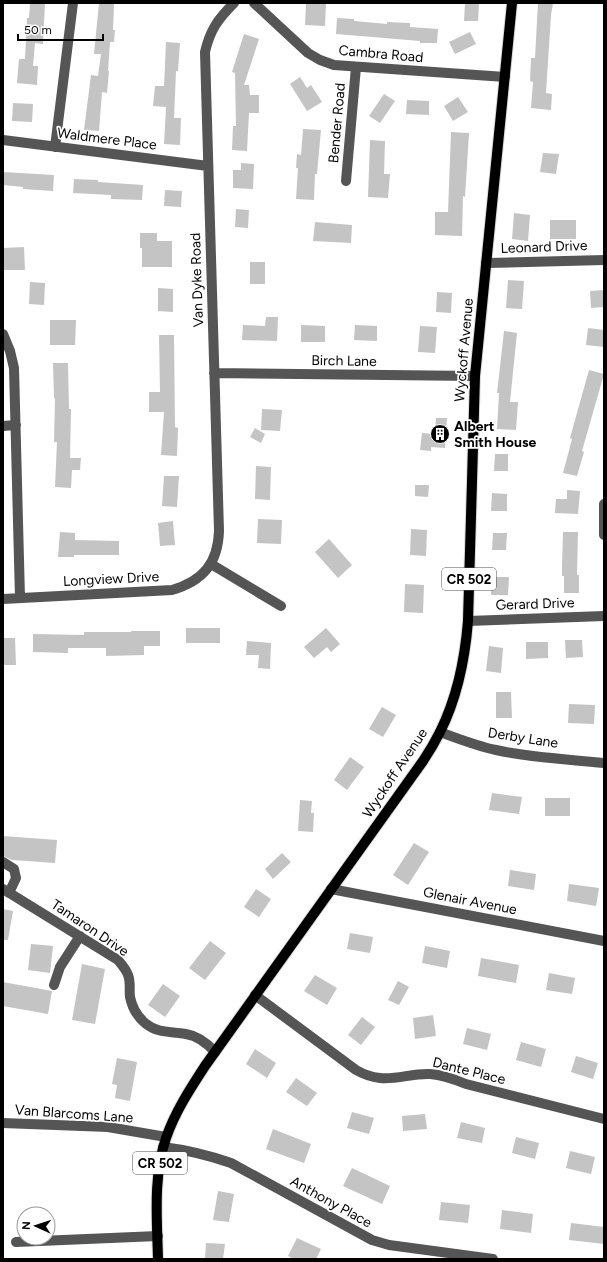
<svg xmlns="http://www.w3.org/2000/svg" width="607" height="1262" viewBox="0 0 607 1262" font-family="Figtree,sans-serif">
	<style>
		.building { fill: #c4c4c4 }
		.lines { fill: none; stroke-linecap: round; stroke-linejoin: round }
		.major-casing { stroke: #dbdbdb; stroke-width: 12 }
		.minor { stroke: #555; stroke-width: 10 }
		.major { stroke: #000; stroke-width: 10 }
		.labels { text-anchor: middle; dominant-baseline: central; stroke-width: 3.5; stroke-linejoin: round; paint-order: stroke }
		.shield { fill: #fff; stroke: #4c4c4c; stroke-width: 1 }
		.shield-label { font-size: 13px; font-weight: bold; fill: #000 }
		.street-label { font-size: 14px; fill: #000; stroke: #fff }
		.poi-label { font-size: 14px; font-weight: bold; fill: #000; stroke: #fff; text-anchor: start }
	</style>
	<rect width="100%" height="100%" fill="#fff"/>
	<path class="building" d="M30 3H45L43 44 35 43 33 66H38L37 85 17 83 19 59H25L27 18H29Z
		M99 3H114L113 30H115L114 42H110L108 71H109L107 93 102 92 99 131 84 130 91 75 98 76 101 54H94Z
		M306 3 326 4 325 26 305 25Z
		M465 3H479L478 21H464Z
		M538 3H553L551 15 546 93 552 94 551 110 531 108 533 82 530 81 531 58H535Z
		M337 18 354 19V21L387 24V22L410 23V27L438 29 437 43H420V41L336 34Z
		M470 32 476 44 455 54 449 42Z
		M244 34 259 39 244 85H249L250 95H259V113H249L247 151 232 150 233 126H236L235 73 232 72Z
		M166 42 180 43 178 71H176L174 118H181L180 145 164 144 166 107 153 106 155 86H164Z
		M300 77 307 88 311 85 322 102 307 111 290 84Z
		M384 94 395 101 380 123 369 116Z
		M458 97 468 112 453 121 444 106Z
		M407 100 429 101V115L406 114Z
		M13 103 33 104 32 122 12 121Z
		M303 129 321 130 317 174H315L314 200 296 199 298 168H296L297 154 301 155Z
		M451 132 469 133 465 197 463 196 462 236 435 235V212H448Z
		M370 140 385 141 384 174H390L388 198 368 197Z
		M543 153 559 154 556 174 540 172Z
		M241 163 254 164 253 189 233 188V170H241Z
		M3 172 54 175 53 191 23 189V187L3 185Z
		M74 179 98 180V182L143 185 142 200 111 199V195L73 193Z
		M165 190 182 191 181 207 164 206Z
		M236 209 249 210 248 228 235 227Z
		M514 213 530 215 528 241 512 239Z
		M550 220H576V239H550Z
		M315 222 352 225 351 243 313 241Z
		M140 233H157V241H172V267H142V248H140Z
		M24 247 25 270H3V248Z
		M250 262H265V284H250Z
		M508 280 524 281 522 309 506 308Z
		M30 282 45 283 44 305 29 304Z
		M158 288 173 289V312L158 311Z
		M604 290V307L591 308 590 291Z
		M437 292 452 293 451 313 436 312Z
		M266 317H278L277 341 242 340 243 325 265 326Z
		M50 320H76L75 345H50Z
		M301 325 325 326V342H301Z
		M355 325 377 326V341L354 340Z
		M420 326 437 327 435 353 418 352Z
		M588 328 604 330V347L586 345Z
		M504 331 517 333 510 402H518L516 430 497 429 499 393H497Z
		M159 335H174L175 427 178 428 177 456 161 455 164 412H149V392H160Z
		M53 363H68L69 409H71L70 458H81L80 470H72L71 488 55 487 57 442H54L55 398H54Z
		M589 370 604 374 582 451 584 452 577 476 563 473 572 439 570 438Z
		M262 409 282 410 280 431 261 430Z
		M436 418H447L445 448 431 447V451L420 450 422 433 435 434Z
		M255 428 265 434 261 443 250 437Z
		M495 454H508V471H494Z
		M256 466 271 467 270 500 255 499Z
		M164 476H179L177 507 162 506Z
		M415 485H429L428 497 415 496Z
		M567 490 580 491 578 514 555 513 556 499H567Z
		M492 493 507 494V511H491Z
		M258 519 282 520 281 544 257 543Z
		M173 521 175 545 160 546 158 523Z
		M411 529 427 530 426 556 410 555Z
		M60 532 75 533V540L119 541V555H74V557H58Z
		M563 532H578L577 575H579V593H564V576H562V566Z
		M493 533H507L506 550H492Z
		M329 539 352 565 338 578 315 552Z
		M492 577H509L508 595H491Z
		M405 584 424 585 423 613 404 612Z
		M186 628H220V643H186Z
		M326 628 340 644 331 652 327 647 314 658 304 647Z
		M131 631H160V646H144V655L106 656V648H68V653L33 652V634L84 635V632H131Z
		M3 638H15L16 665H3Z
		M565 640H582L583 657 566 658Z
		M247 641 271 643 270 669 258 668 259 655H246Z
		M526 642H548V658L526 659Z
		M489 646 503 648 501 673 486 671Z
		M496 692H511L512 718H496Z
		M569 704 595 705 594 724 568 723Z
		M382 707 396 715 383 737 369 729Z
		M350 757 364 767 347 790 334 780Z
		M492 793 522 797 519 814 489 810Z
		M545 798H570V816H545Z
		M300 800 312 801 311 813H314L313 832 298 831Z
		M3 836 57 840 55 863 12 860 3 856Z
		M414 843 429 852 408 885 393 875Z
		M282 853 291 862 273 879 265 869Z
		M510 870 536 874 534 890 508 886Z
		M569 884 599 888 596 906 567 901Z
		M256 889 271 899 259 917 244 907Z
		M3 909 13 911 8 940H3Z
		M350 933 373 937 370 953 347 949Z
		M210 941 226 953 205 980 189 968Z
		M31 944 53 946 50 973 28 970Z
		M425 946 450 951 447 968 422 963Z
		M481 958 519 965 516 983 478 976Z
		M82 964 105 969 95 1024 72 1020Z
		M549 973 575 978 572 994 546 990Z
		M315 975 337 988 327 1005 304 991Z
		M398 981 409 987 399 1005 388 1000Z
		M3 982 52 991 48 1014 3 1006Z
		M163 984 180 996 165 1017 148 1005Z
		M433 1015 436 1036 415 1039 413 1018Z
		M362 1017 375 1027 361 1045 348 1035Z
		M467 1028 491 1034 487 1050 463 1044Z
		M521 1042 546 1049 541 1067 516 1060Z
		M255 1049 276 1063 267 1078 246 1064Z
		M576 1056 598 1063 593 1079 571 1072Z
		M117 1058 137 1062 130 1101 115 1098 117 1085 112 1084Z
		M296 1078 317 1093 307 1106 286 1092Z
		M352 1112 374 1118 369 1134 347 1128Z
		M425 1114 427 1129 403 1131 402 1116Z
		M461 1122 485 1128 482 1143 457 1138Z
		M273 1129 311 1144 304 1163 266 1149Z
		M516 1137 539 1143 535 1159 512 1153Z
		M570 1151 595 1157 591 1174 566 1168Z
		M352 1168 390 1186 382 1204 343 1186Z
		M218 1191 234 1194 229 1222 213 1220Z
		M441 1202 470 1205 468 1223 439 1220Z
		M502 1210 533 1214 531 1233 500 1229Z
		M571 1223 604 1227V1244L569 1240Z
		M297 1238 321 1249 316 1259H294L288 1256Z
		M206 1243 225 1244 223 1259H205Z"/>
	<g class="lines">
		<defs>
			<path id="major" d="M158 1259C157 1218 153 1177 166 1138 175 1112 190 1089 205 1066L423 761C429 752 435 742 440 732 458 696 465 659 468 621L475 376 512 3"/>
		</defs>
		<use href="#major" class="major-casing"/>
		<path class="minor" d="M254 3 308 53 320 60 334 65 505 77
			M3 140 208 166
			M55 147 73 3
			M346 181 356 67
			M486 263 604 260
			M3 334 10 351 14 368 20 598
			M214 373 475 376
			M3 426 16 425
			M604 504V535
			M211 564 281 606
			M3 599 172 590C203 581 218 563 219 531L205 52C210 30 218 19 234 3
			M468 621 604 616
			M440 732C459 739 477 746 496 750 531 758 568 759 604 763
			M3 862 14 869 16 878 9 893
			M3 889 118 960C122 965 126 969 128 975 131 982 129 990 130 997 132 1007 138 1017 145 1023 158 1034 171 1031 186 1034 198 1036 207 1043 215 1052
			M331 889 604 941
			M54 985 60 967 80 936
			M255 995 356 1070C363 1074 371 1077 380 1078 396 1080 413 1073 430 1074 443 1075 454 1079 466 1084L604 1119
			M3 1123 108 1127 166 1137
			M163 1147C187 1150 208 1155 231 1163L372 1240 389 1245 493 1259
			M16 1242 158 1236"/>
		<use href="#major" class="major"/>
	</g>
	<defs>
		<symbol id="building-disc" viewBox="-11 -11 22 22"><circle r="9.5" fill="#000" stroke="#fff"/><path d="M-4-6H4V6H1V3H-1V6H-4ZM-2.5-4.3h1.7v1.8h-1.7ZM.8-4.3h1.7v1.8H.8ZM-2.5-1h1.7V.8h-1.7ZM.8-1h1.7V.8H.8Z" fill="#fff"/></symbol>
	</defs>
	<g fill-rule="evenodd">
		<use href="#building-disc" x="429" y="423" width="22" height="22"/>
	</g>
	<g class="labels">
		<g class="shield">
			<rect x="442" y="568" width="54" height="22" rx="3"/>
			<rect x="133" y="1152" width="54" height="22" rx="3"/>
		</g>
		<g class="shield-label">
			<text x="469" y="579">CR 502</text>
			<text x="160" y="1163">CR 502</text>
		</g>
		<g class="street-label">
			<text transform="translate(381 54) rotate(5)">Cambra Road</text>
			<text transform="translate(337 123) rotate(-85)">Bender Road</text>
			<text transform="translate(107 139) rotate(7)">Waldmere Place</text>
			<text transform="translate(544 247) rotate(-2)">Leonard Drive</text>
			<text transform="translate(197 280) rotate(-92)">Van Dyke Road</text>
			<text transform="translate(464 350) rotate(-85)">Wyckoff Avenue</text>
			<text transform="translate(344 361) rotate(1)">Birch Lane</text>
			<text transform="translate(111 579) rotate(-3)">Longview Drive</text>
			<text transform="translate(535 604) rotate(-2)">Gerard Drive</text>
			<text transform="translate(523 738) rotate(9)">Derby Lane</text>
			<text transform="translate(395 773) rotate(-56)">Wyckoff Avenue</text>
			<text transform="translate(470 901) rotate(11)">Glenair Avenue</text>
			<text transform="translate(90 928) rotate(34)">Tamaron Drive</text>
			<text transform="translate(469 1071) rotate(14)">Dante Place</text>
			<text transform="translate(74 1114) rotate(4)">Van Blarcoms Lane</text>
			<text transform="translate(331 1202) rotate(29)">Anthony Place</text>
		</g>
		<g class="poi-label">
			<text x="454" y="426">Albert<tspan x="454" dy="16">Smith House</tspan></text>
		</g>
	</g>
	<rect width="607" height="1262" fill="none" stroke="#000000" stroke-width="8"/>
	<g transform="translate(36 1226) rotate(273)"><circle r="19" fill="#ffffff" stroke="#999999"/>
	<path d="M0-3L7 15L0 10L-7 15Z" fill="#000000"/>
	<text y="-6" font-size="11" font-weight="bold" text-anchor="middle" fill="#000000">N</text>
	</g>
	<path d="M18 34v6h85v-6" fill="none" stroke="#000000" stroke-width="2"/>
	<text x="24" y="34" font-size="12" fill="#000000" stroke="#ffffff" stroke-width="3" paint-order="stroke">50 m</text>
</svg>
